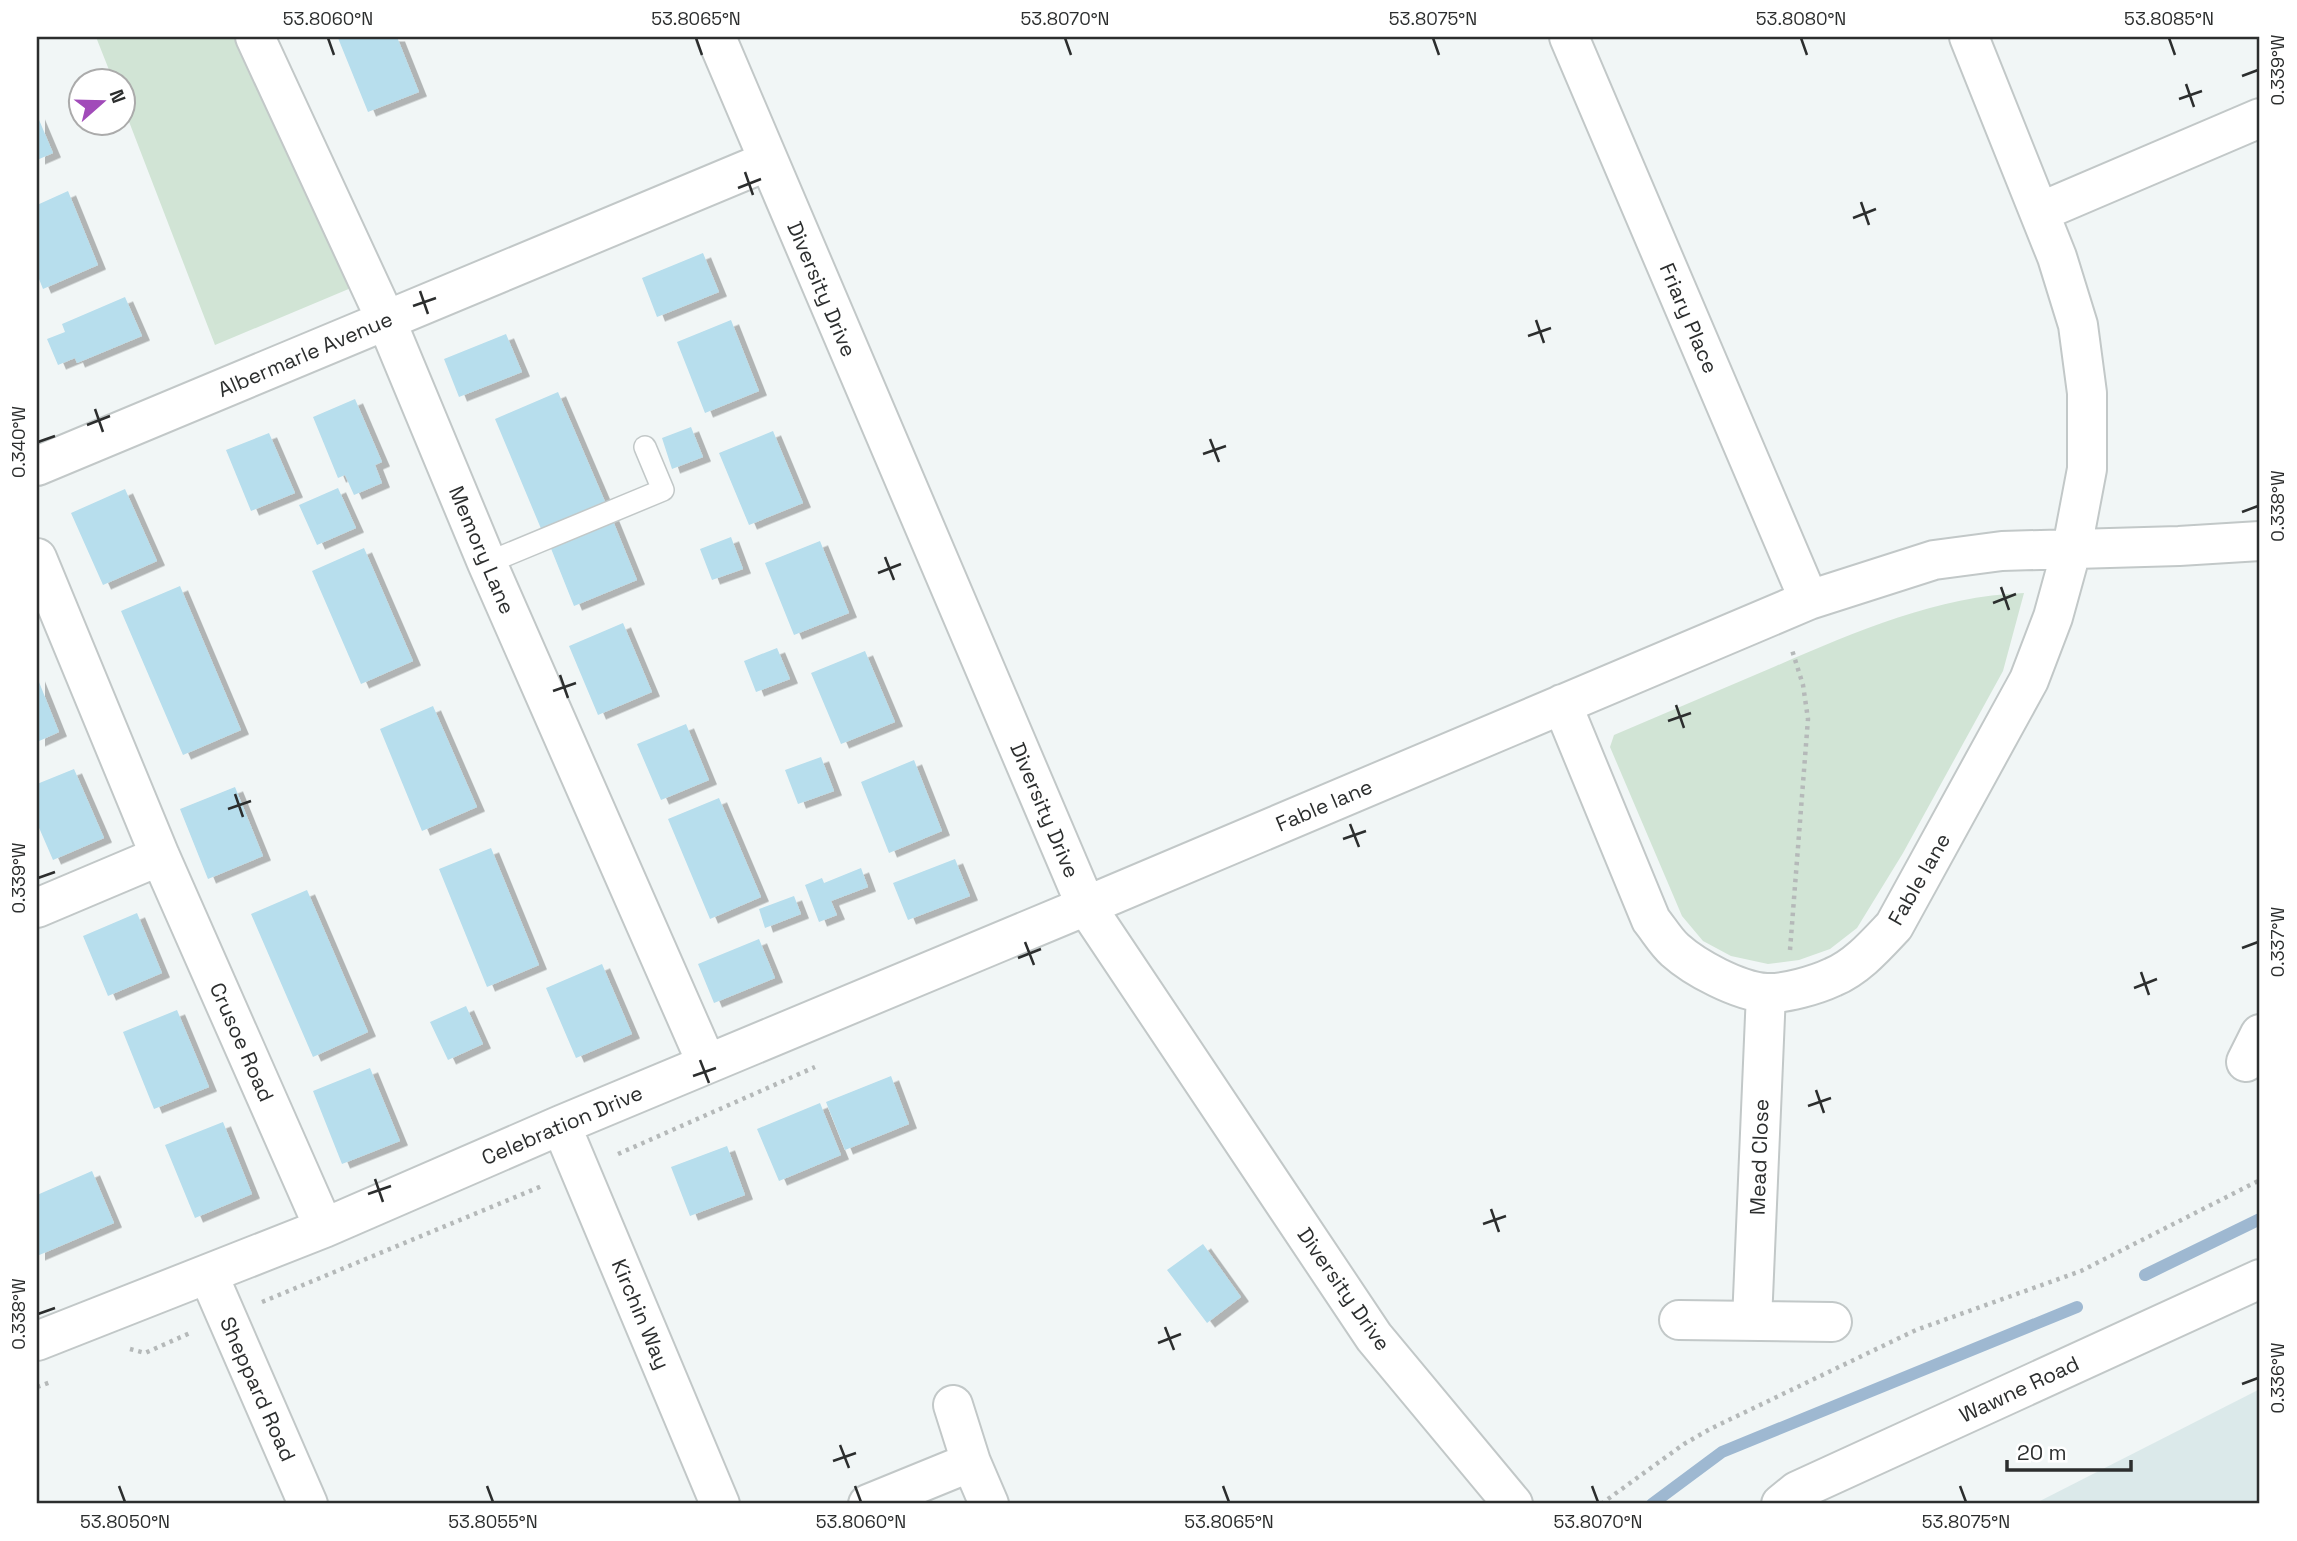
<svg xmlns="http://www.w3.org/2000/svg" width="2297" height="1541" viewBox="0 0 2297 1541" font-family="'Space Grotesk',sans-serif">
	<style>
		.built { fill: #dbe9ea }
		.green { fill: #d1e4d5 }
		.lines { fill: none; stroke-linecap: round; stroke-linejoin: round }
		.stream { stroke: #9eb8d1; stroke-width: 12 }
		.building { fill: #b7deed; filter: url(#shadow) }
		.lane-casing { stroke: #c2c8c8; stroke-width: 24 }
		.street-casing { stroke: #c2c8c8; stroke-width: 42 }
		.secondary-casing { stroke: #c2c8c8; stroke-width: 42 }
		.path { stroke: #b5b9b9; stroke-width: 4.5; stroke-dasharray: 3.5 5; stroke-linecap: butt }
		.lane { stroke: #fff; stroke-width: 21 }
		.street { stroke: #fff; stroke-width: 38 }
		.secondary { stroke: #fff; stroke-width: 38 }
		.ticks { fill: none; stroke: #2c2e2e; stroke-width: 2.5 }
		.labels { text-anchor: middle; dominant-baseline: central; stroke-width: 5; stroke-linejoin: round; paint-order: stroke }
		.street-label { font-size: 21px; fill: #2c2e2e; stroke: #fff }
		.neatline { fill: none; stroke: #2c2e2e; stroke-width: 2.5 }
		.ticks-label { font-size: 18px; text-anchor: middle; fill: #2c2e2e }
	</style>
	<defs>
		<filter id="shadow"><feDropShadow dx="8" dy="4.5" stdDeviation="0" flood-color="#0004"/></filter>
	</defs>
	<rect width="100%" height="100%" fill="#f1f6f6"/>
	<path class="built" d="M2260 1389V1504H2034Z"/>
	<path class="green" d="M96 37H234L351 288 215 345 123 106 122 80H113Z
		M2024 593 2003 671 1903 853 1857 928 1830 949 1799 960 1768 964 1731 956 1703 941 1682 916 1610 747 1614 735C1668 712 1722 689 1776 666 1855 632 1937 596 2024 593Z"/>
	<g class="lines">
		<path class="stream" d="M2145 1275 2260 1219
			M1652 1504 1722 1452 2077 1307"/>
	</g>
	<path class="building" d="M341 37H397L419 92 368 112 338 38Z
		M37 115 53 153 37 160Z
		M68 191 98 265 43 289 37 274V205Z
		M703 253 719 292 657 317 642 278Z
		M125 297 142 336 77 363 75 358 58 365 47 339 65 332 62 324Z
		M731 320 759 391 705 413 677 342Z
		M506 334 522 372 459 397 444 359Z
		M558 392 606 504 542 531 495 419Z
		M355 399 382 462 375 465 382 483 354 495 345 475 338 478 313 417Z
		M691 427 703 457 672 469 662 438Z
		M773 431 803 503 749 525 719 453Z
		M269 433 295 493 251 511 226 450Z
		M338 488 356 528 317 545 299 505Z
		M125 489 157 561 103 585 71 513Z
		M611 516 637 580 574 606 548 541Z
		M731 537 743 569 712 580 700 549Z
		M820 541 849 613 794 635 765 563Z
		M364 548 413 661 361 684 312 571Z
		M180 586 241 730 183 755 121 611Z
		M623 623 652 692 598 715 569 646Z
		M777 648 790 679 756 692 744 661Z
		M865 651 895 722 841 744 811 673Z
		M37 677 59 732 37 742Z
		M433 706 477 807 422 831 380 729Z
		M686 724 709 780 661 800 637 744Z
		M821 757 834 791 798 804 785 770Z
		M914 760 942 831 889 853 861 782Z
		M74 769 104 838 53 860 37 823V784Z
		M235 787 263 856 208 879 180 809Z
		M719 798 761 897 710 919 668 819Z
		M491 848 539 965 487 987 439 869Z
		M955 859 970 896 908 920 893 883Z
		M861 868 868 887 831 901 837 915 819 922 805 885 822 878 824 883Z
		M307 890 368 1032 313 1057 251 914Z
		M794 896 801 914 765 928 759 909Z
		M137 913 162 973 108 996 83 936Z
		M759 939 775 978 714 1003 698 964Z
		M602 964 632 1034 576 1058 546 988Z
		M466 1006 483 1044 448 1060 430 1022Z
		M177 1010 209 1087 154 1109 123 1032Z
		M370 1068 400 1141 342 1164 313 1091Z
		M891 1076 909 1124 845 1150 826 1102Z
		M820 1103 841 1155 779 1181 757 1129Z
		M223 1122 252 1194 195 1218 165 1145Z
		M727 1146 745 1195 690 1216 671 1167Z
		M92 1171 114 1223 37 1256V1195Z
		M1203 1244 1241 1297 1207 1323 1167 1270Z"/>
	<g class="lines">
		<defs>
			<path id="lane" d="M487 563 663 490 645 447"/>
			<path id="street" d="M255 37 386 320 487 563 707 1064
				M716 37 1086 906 1374 1337 1513 1504
				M1569 37 1809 600
				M2040 212 2260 118
				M37 466 768 161
				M37 558 160 856 324 1228
				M1562 704 1651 920C1659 930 1666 942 1675 950 1695 968 1738 991 1766 993 1785 994 1816 985 1833 977 1857 967 1876 945 1894 926L2029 680 2053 617 2072 548 2087 469V393L2078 325 2057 257 1969 37
				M37 908 160 856
				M2246 1062 2260 1034
				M561 1125 720 1504
				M208 1274 308 1504
				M1679 1320 1832 1322
				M1752 1321 1766 993
				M37 1341 324 1228 561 1125 1086 906 1809 600 1934 560 2002 551 2179 546 2260 541
				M953 1405 971 1462
				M868 1504 971 1462 989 1504"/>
			<path id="secondary" d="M1781 1504 1797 1491 2260 1279"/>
		</defs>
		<use href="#lane" class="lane-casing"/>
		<use href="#street" class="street-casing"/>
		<use href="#secondary" class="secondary-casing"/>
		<path class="path" d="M1790 950 1808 719 1803 685 1792 650
			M618 1154 815 1067
			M262 1302 542 1186
			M130 1349 145 1353 190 1333
			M37 1387 51 1382
			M1601 1504 1684 1444 1710 1429 1916 1330 2081 1271 2260 1180"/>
		<use href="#lane" class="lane"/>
		<use href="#street" class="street"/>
		<use href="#secondary" class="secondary"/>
	</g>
	<path class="ticks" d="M328 38 334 55M696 38 702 55M1065 38 1071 55M1433 38 1439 55M1801 38 1807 55M2169 38 2175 55M2242 76 2258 70M2186 84 2194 107M2179 99 2202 91M745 172 753 195M738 188 761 179M1861 202 1869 225M1853 218 1876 209M420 291 428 314M413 306 436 298M1536 320 1544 343M1528 336 1551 328M95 409 103 432M87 425 110 416M1210 439 1219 462M38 442 55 436M1203 454 1226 446M2242 512 2258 506M885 557 894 580M878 573 901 564M2001 587 2009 610M1993 603 2016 594M560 675 568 698M553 691 576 683M1676 705 1684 728M1668 721 1691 713M235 794 243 817M228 809 251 801M1350 824 1359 847M1343 839 1366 831M38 878 55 872M1025 942 1034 965M2242 948 2258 942M1018 958 1041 949M2141 972 2149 995M2134 988 2157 979M700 1060 709 1083M693 1076 716 1068M1816 1090 1824 1113M1808 1106 1831 1098M375 1179 383 1202M368 1194 391 1186M1491 1209 1499 1232M1483 1224 1506 1216M38 1314 55 1308M1165 1327 1174 1350M1158 1343 1181 1334M2242 1384 2258 1378M840 1445 849 1468M833 1461 856 1453M119 1486 125 1502M487 1486 493 1502M855 1486 861 1502M1223 1486 1229 1502M1592 1486 1598 1502M1960 1486 1966 1502"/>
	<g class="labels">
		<g class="street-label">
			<text transform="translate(822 289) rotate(67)">Diversity Drive</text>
			<text transform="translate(1689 318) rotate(67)">Friary Place</text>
			<text transform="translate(305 354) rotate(-23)">Albermarle Avenue</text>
			<text transform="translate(482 550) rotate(67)">Memory Lane</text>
			<text transform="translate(1324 805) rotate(-23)">Fable lane</text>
			<text transform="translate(1045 810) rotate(67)">Diversity Drive</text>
			<text transform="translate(1919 879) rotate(-60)">Fable lane</text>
			<text transform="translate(242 1042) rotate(66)">Crusoe Road</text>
			<text transform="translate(562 1125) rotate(-23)">Celebration Drive</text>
			<text transform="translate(1759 1157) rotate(-88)">Mead Close</text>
			<text transform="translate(1344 1289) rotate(55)">Diversity Drive</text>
			<text transform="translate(641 1314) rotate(67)">Kirchin Way</text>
			<text transform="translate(258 1389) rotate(66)">Sheppard Road</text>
			<text transform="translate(2019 1389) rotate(-25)">Wawne Road</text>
		</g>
	</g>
	<rect width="2297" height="1541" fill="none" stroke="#ffffff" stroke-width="77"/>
	<g transform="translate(102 102) rotate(70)"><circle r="33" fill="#ffffff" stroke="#ababab" stroke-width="2"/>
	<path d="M0-5L12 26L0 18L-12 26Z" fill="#a14bb9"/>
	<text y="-10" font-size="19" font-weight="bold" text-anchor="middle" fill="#2c2e2e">N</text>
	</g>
	<path d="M2007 1460v10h124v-10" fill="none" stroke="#2c2e2e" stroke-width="3.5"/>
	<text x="2017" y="1460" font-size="21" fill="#2c2e2e" stroke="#ffffff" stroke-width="5" paint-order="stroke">20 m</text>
	<rect x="38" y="38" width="2220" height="1464" class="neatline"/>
	<g class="ticks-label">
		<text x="328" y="25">53.8060°N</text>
		<text x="696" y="25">53.8065°N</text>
		<text x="1065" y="25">53.8070°N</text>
		<text x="1433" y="25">53.8075°N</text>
		<text x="1801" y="25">53.8080°N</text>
		<text x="2169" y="25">53.8085°N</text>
		<text transform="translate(2278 70) rotate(-90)" y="6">0.339°W</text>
		<text transform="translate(19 442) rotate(-90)" y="6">0.340°W</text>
		<text transform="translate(2278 506) rotate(-90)" y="6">0.338°W</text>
		<text transform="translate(19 878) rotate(-90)" y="6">0.339°W</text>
		<text transform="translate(2278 942) rotate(-90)" y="6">0.337°W</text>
		<text transform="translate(19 1314) rotate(-90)" y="6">0.338°W</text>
		<text transform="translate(2278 1378) rotate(-90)" y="6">0.336°W</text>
		<text x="125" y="1528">53.8050°N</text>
		<text x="493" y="1528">53.8055°N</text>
		<text x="861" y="1528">53.8060°N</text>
		<text x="1229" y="1528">53.8065°N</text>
		<text x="1598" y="1528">53.8070°N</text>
		<text x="1966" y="1528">53.8075°N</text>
	</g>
</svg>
